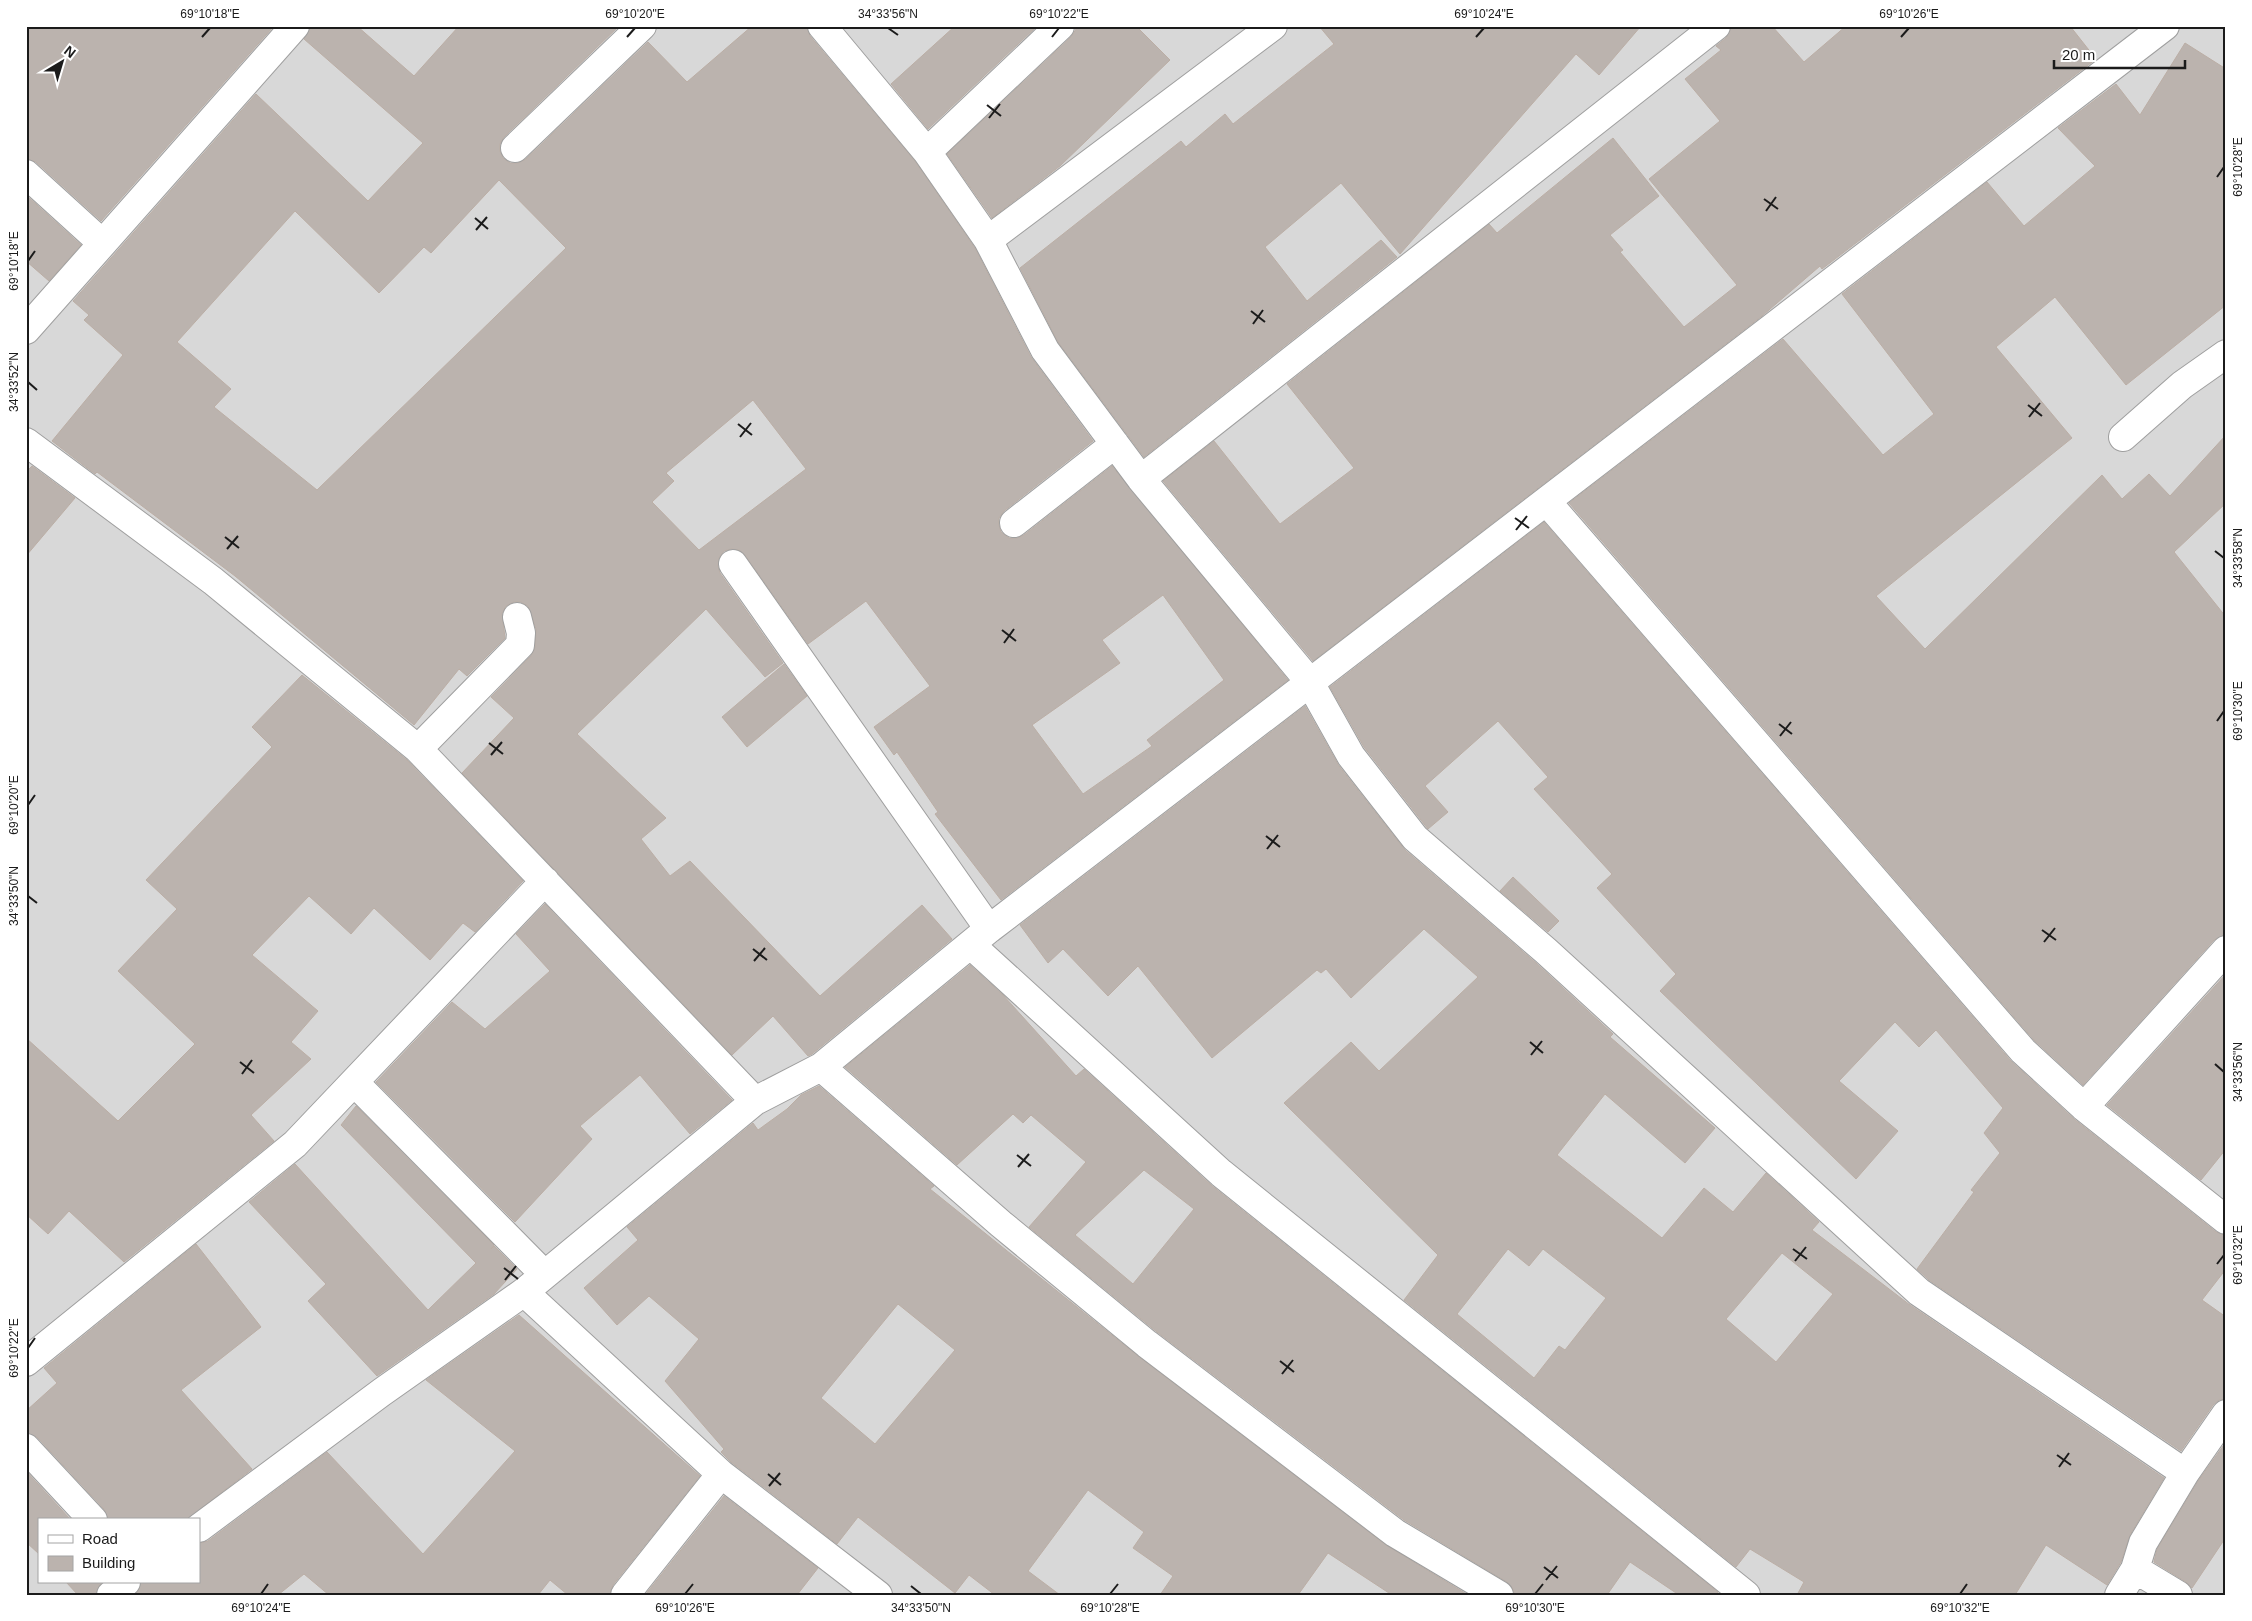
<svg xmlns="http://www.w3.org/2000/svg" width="2252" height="1621" viewBox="0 0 2252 1621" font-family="Helvetica,sans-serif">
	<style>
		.residential { fill: #d8d8d8; fill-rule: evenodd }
		.building { fill: #bbb3ae; stroke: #bbaea5; fill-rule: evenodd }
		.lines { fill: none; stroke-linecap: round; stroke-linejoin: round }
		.minor-casing { stroke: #9f9f9f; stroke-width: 30 }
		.minor { stroke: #fff; stroke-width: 28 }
		.ticks { fill: none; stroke: #1b1b1b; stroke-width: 2 }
		.neatline { fill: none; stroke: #1b1b1b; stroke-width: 2 }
		.ticks-label { font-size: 12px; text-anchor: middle; fill: #1b1b1b }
	</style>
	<rect width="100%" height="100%" fill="#ebe7e1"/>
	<path class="residential" d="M26 26H2226V1595H26ZM39 1520H199V1582H39Z"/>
	<path class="building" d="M26 26H274L101 221 36 162 26 159Z
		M310 26H357L414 76 459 26H619L504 137 500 144V151L503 158 510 163H518L526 159 648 42 687 82 752 26H807L810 36 915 161 975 248 1031 357 1093 441 1004 511 999 518V525L1001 532 1009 538H1017L1024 535 1112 466 1288 680 1001 900 935 814 938 812 897 752 894 755 874 727 930 686 866 601 808 644 745 555 739 550 731 549 724 551 719 558 718 566 720 573 783 663 765 677 706 609 577 734 666 818 641 839 670 876 690 861 820 996 922 905 952 939 812 1054 808 1056 773 1016 732 1055 462 773 514 718 491 697 531 656 535 647 536 629 528 606 521 602H514L506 606 502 613 505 638 467 676 459 669 414 725 235 576 97 472 95 474 52 441 123 355 84 320 89 315 73 301 256 94 368 201 423 143 304 39ZM499 180 566 248 317 490 214 407 231 389 177 342 295 211 379 293 424 247 431 253ZM753 400 806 469 699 550 652 502 674 481 666 473ZM1163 595 1224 680 1147 740 1152 746 1083 794 1032 725 1120 663 1102 640Z
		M955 26 1035 28 928 129 891 84Z
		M1078 26H1136L1170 60 1060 166 992 218 947 154 1071 37Z
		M1319 26H1641L1599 75 1576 54 1400 254 1341 183 1265 247 1307 301 1381 240 1397 257 1144 457 1058 342 1020 268 1181 141 1186 147 1225 114 1233 124 1334 44Z
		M1731 26H1772L1804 62 1846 26H2070L2096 59 1822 269 1820 266 1762 316 1313 661 1163 481 1214 441 1280 524 1354 468 1287 384 1489 224 1497 233 1613 138 1659 196 1610 235 1623 250 1620 252 1684 327 1737 285 1649 179 1720 121 1685 79 1721 50 1716 46 1726 38Z
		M2185 43 2226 69V305L2126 385 2055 297 1996 347 2072 438 1876 596 1925 649 2102 475 2122 499 2149 474 2170 496 2226 435V503L2174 552 2226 617V935L2214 940 2083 1085 2034 1040 1569 503 1783 339 1883 455 1934 414 1842 294 1987 182 2024 226 2095 166 2058 128 2116 84 2140 115Z
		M26 195 81 245 49 281 26 261Z
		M32 466 75 498 26 556V472Z
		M1544 522 2011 1061 2074 1119 2216 1232 2226 1235V1269L2202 1300 2226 1317V1399L2219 1400 2213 1405 2181 1451 1929 1280 1917 1269 1974 1192 1971 1190 2000 1153 1984 1133 2003 1108 1936 1030 1919 1047 1895 1022 1839 1081 1898 1131 1856 1179 1660 991 1676 974 1597 888 1612 874 1534 789 1548 777 1498 721 1425 786 1448 812 1428 829 1364 747 1330 687Z
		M784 664 807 696 747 747 722 717Z
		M302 675 407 760 523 881 475 932 463 923 430 960 374 908 351 934 309 896 252 955 318 1011 291 1042 311 1059 251 1115 274 1141 124 1262 69 1211 48 1234 26 1214V1038L118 1121 195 1044 118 971 177 909 146 880 272 747 252 727Z
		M1305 706 1339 766 1405 850 1536 963 1613 1034 1610 1037 1715 1128 1685 1163 1605 1094 1557 1155 1662 1238 1704 1188 1733 1212 1766 1173 1819 1222 1812 1230 1910 1305 2164 1478 2130 1535 2121 1562 2107 1585 2046 1545 2015 1595H1797L1804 1582 1750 1549 1736 1567 1404 1300 1438 1255 1284 1103 1351 1042 1379 1071 1478 977 1424 929 1351 998 1326 969 1321 973 1317 970 1212 1058 1138 966 1108 996 1063 949 1048 963 1020 925ZM1508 1249 1529 1266 1543 1249 1606 1298 1565 1350 1559 1346 1534 1378 1457 1314ZM1782 1253 1833 1294 1776 1362 1726 1319Z
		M1513 877 1559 921 1548 932 1500 891Z
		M545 904 732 1100 690 1134 640 1075 580 1126 592 1139 515 1222 376 1082 452 1002 485 1029 550 971 516 934Z
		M970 965 1003 995 1076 1076 1084 1069 1211 1185 1718 1592 1716 1595H1679L1630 1562 1607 1595H1515L1512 1587 1507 1582 1404 1520 1157 1332 1029 1227 1086 1162 1031 1115 1023 1123 1013 1114 957 1165 845 1067ZM1144 1170 1194 1209 1133 1284 1075 1235Z
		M2226 974V1149L2201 1180 2107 1105Z
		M819 1086 934 1186 930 1189 1138 1356 1386 1545 1468 1595H1392L1328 1553 1298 1595H1160L1173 1576 1133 1548 1144 1532 1088 1490 1028 1571 1060 1595H995L969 1575 955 1593 858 1517 837 1544 731 1462 721 1452 724 1449 665 1381 699 1339 649 1296 617 1325 584 1288 638 1240 627 1227 753 1123 758 1130 787 1109 801 1095ZM898 1304 955 1350 875 1444 821 1398Z
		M356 1106 494 1245 491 1249 494 1246 517 1269 494 1294 377 1376 308 1301 326 1284 249 1202 295 1164 428 1310 476 1263 341 1125Z
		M196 1244 261 1327 181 1390 252 1469 186 1520H108L104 1509 37 1437 26 1433V1411L57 1383 44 1368Z
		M519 1315 700 1476 613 1585 610 1595H568L550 1580 538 1595H329L304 1574 278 1595H135L141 1582H199V1543L208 1541 327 1452 423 1554 515 1451 426 1380Z
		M2226 1442V1537L2192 1588 2186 1582 2154 1562 2157 1549 2198 1481Z
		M26 1471 71 1520H39V1554L26 1542Z
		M724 1496 818 1568 797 1595H645Z
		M66 1582H102L96 1595H78Z"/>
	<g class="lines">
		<defs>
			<path id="minor" d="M822 26 927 152 988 240 1045 350 1141 479 1309 681 1351 756 1415 838 1546 951 1919 1292 2185 1473
				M515 148 642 26
				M927 152 1060 26
				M26 174 102 243
				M988 240 1273 26
				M26 330 295 26
				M2123 437 2182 385 2226 354
				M26 442 213 581 418 749 755 1101
				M1141 479 1716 26
				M1547 502 2023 1051 2084 1107 2226 1220
				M1014 523 1115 444
				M733 564 989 929
				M418 749 520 645 521 633 517 617
				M971 945 1221 1173 1746 1595
				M821 1067 1001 1224 1147 1344 1395 1533 1499 1595
				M355 1083 544 1274
				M2084 1107 2226 950
				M524 1292 721 1474 878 1595
				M26 1362 295 1144 545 881
				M26 1448 93 1520
				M199 1528 382 1392 524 1292 755 1101 821 1067 989 929 2165 26
				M2135 1569 2178 1595
				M111 1595 126 1582
				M625 1595 721 1474
				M2119 1595 2135 1569 2143 1543 2185 1473 2226 1414"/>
		</defs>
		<use href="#minor" class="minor-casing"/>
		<use href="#minor" class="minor"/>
	</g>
	<path class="ticks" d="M888 28 898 35M202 37 210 28M627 37 635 28M1052 37 1059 28M1476 37 1484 28M1901 37 1909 28M987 105 1001 116M989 118 1000 104M2217 177 2224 167M1764 199 1778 209M1766 211 1776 197M475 218 488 229M476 230 487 217M28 261 35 251M1251 311 1265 322M1253 324 1263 310M28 382 37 390M2028 405 2042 416M2029 417 2040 403M738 424 752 435M740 437 751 423M1515 518 1529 528M1516 530 1527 516M225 537 239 548M227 549 238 536M2215 551 2224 558M1002 630 1016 641M1004 643 1014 629M2217 721 2224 711M1779 724 1792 734M1780 736 1791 722M489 743 503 754M491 755 502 742M28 805 35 795M1266 836 1280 847M1267 849 1278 835M28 896 37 903M2042 930 2056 940M2044 942 2055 928M753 949 767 960M754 961 765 948M1530 1042 1543 1053M1531 1055 1542 1041M240 1062 254 1073M2215 1064 2224 1072M242 1074 252 1060M1017 1155 1031 1166M1018 1167 1029 1154M1793 1249 1807 1259M1795 1261 1806 1247M2217 1264 2224 1255M504 1268 518 1279M505 1280 516 1266M28 1348 35 1338M1280 1361 1294 1372M1282 1374 1293 1360M2057 1455 2071 1465M2059 1467 2069 1453M768 1474 781 1485M769 1486 780 1473M1544 1567 1558 1578M1546 1580 1557 1566M911 1586 921 1594M261 1594 268 1584M685 1594 693 1584M1110 1594 1118 1584M1535 1594 1543 1584M1960 1594 1967 1584"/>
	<rect width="2252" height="1621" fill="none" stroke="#ffffff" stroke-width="55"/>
	<rect x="38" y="1518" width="162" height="65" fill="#ffffff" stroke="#a4a4a4"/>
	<rect x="48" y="1535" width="25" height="8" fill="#ffffff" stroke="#a4a4a4"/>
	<text x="82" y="1544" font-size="15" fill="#1b1b1b">Road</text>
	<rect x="48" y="1556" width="25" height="15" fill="#bbb3ae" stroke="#a4a4a4"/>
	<text x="82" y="1568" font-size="15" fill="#1b1b1b">Building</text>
	<g transform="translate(62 62) rotate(38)" stroke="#ffffff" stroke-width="4" paint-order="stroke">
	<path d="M0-4L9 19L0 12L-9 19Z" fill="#1b1b1b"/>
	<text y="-8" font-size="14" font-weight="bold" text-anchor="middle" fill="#1b1b1b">N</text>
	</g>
	<path d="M2054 60v8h131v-8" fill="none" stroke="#1b1b1b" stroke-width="2.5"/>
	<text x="2062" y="60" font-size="15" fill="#1b1b1b" stroke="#ffffff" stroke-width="4" paint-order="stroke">20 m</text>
	<rect x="28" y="28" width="2196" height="1566" class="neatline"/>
	<g class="ticks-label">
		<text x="210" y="18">69°10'18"E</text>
		<text x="635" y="18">69°10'20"E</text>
		<text x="888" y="18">34°33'56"N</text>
		<text x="1059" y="18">69°10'22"E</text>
		<text x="1484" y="18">69°10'24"E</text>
		<text x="1909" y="18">69°10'26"E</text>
		<text transform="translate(2238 167) rotate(-90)" y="4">69°10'28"E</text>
		<text transform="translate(14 261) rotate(-90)" y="4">69°10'18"E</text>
		<text transform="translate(14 382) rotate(-90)" y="4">34°33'52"N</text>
		<text transform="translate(2238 558) rotate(-90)" y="4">34°33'58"N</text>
		<text transform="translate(2238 711) rotate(-90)" y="4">69°10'30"E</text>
		<text transform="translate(14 805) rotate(-90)" y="4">69°10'20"E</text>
		<text transform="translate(14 896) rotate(-90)" y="4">34°33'50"N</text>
		<text transform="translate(2238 1072) rotate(-90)" y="4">34°33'56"N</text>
		<text transform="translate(2238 1255) rotate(-90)" y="4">69°10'32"E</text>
		<text transform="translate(14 1348) rotate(-90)" y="4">69°10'22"E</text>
		<text x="261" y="1612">69°10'24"E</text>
		<text x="685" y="1612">69°10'26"E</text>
		<text x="921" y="1612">34°33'50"N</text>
		<text x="1110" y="1612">69°10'28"E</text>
		<text x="1535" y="1612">69°10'30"E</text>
		<text x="1960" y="1612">69°10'32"E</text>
	</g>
</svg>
